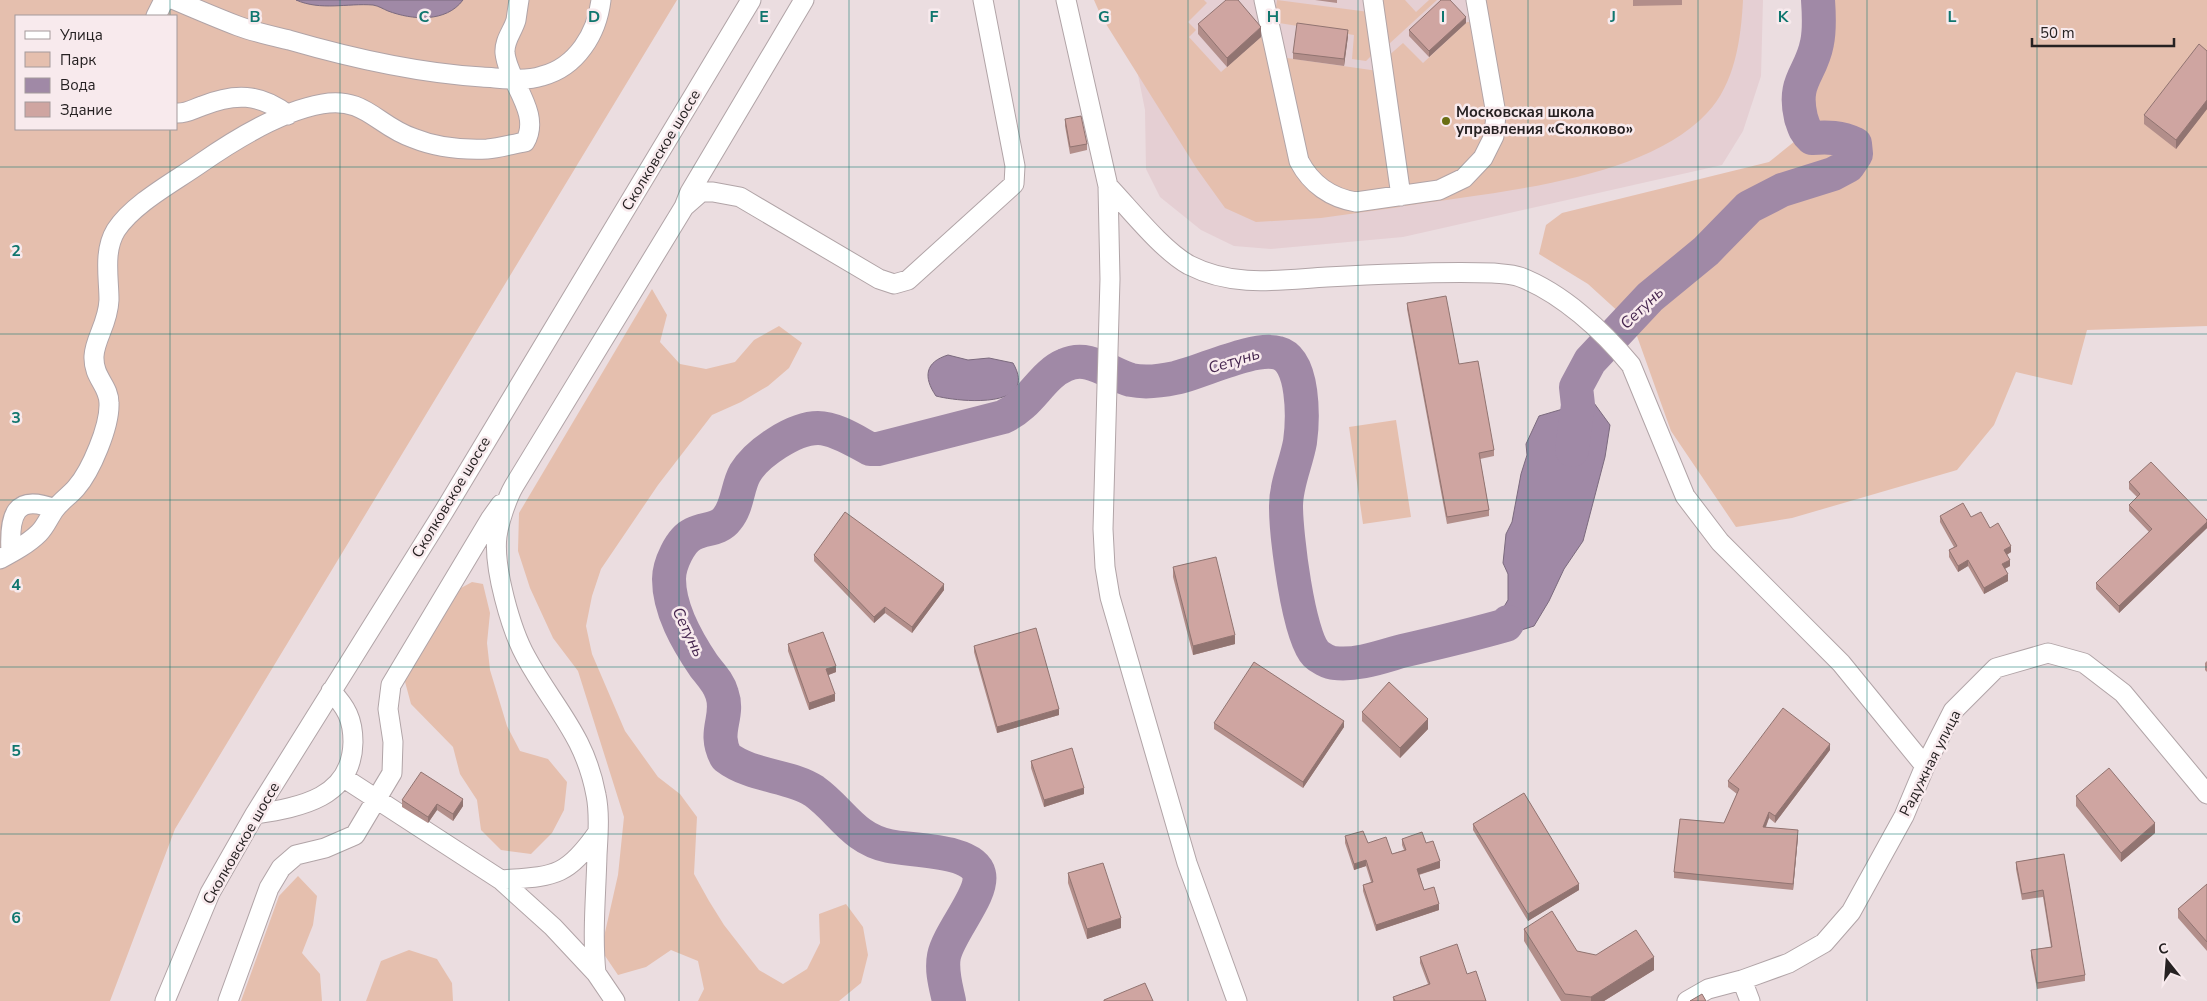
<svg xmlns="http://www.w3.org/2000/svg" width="2207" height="1001" viewBox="0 0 2207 1001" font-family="'Nunito Sans',sans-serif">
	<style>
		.built { fill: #e5cfd3 }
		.green { fill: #e5bfae; fill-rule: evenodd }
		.water { fill: #a089a6; stroke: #7b6a7e }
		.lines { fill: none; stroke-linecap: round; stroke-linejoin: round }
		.river { stroke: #a089a6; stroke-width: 34 }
		.minor-casing { stroke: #b1a4a7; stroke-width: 21 }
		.minor { stroke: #fff; stroke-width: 19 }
		.wall { fill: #b28e8a }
		.shaded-wall { fill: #917471 }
		.building { fill: #cfa5a1; stroke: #917471 }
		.grid { fill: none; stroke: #0f766e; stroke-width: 1; stroke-opacity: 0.55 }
		.poi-dot { fill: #6a6e13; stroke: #f8eaed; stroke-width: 2 }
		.labels { text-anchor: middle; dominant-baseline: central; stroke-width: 5; stroke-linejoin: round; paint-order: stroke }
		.poi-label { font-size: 15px; font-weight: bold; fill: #262122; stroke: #f8eaed; text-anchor: start }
		.street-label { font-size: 15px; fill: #262122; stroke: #f8eaed }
		.water-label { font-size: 16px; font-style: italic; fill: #46264f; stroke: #f8eaed }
		.grid-label { font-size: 16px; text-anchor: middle; font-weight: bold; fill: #0f766e; stroke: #f8eaed; stroke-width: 5; stroke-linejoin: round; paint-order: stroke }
	</style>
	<rect width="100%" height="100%" fill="#ebdde0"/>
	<path class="built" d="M1123 0H1763L1761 76 1743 131 1722 165 1403 237 1271 249 1234 246 1201 230 1160 197 1146 169 1145 110Z"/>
	<path class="green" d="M0 0H677L175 829 110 1001H0ZM16 16H176V129H16Z
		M1094 0H1204L1207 3 1188 22 1196 30 1189 37 1221 72 1261 37 1265 40 1312 188 1400 203V207L1321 218 1256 222 1225 208 1197 169 1101 16Z
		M1277 0 1369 12 1375 52 1366 61 1352 59 1354 35 1279 23 1275 14Z
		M1383 0H1405L1416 12 1429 0H1437L1389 44 1384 43 1379 4Z
		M1483 0H1743C1741 39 1735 84 1707 113 1644 181 1493 192 1405 206L1404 202 1488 162Z
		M1818 0H2207V326L2087 330 2072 385 2016 372 1994 425 1957 470 1792 518 1736 527 1671 431 1633 325 1588 284 1539 254 1546 225 1562 213 1769 162 1805 133C1802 119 1797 105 1798 90 1800 78 1808 69 1813 58 1820 40 1819 19 1818 0Z
		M1467 22H1471L1490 115 1483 145 1451 179 1405 190 1386 58 1403 43 1423 63Z
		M1287 58 1378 71 1394 192 1345 195 1308 167 1286 75Z
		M652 289 667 315 660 342 680 364 706 369 735 362 754 340 779 326 802 343 789 368 768 386 741 402 712 415 658 485 601 569 592 596 586 626 592 654 625 731 658 777 680 794 697 817 694 874 709 901 724 925 759 970 783 984 807 969 820 943 819 914 846 904 863 927 868 955 861 983 839 1001H698L704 989 698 961 671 950 646 967 618 975 601 950 618 875 624 817 578 671 553 638 530 588 518 551 519 513Z
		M1396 420 1411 517 1363 524 1349 427Z
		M472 582 483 584 490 613 487 643 490 670 507 726 520 751 548 759 567 782 564 810 552 833 531 854 501 850 481 830 477 800 460 774 453 747 411 704 404 678 461 588Z
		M298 876 317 896 313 925 302 953 320 974 322 1001H241L279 896Z
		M409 950 437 959 452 983 453 1001H366L381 961Z"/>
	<path class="water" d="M296 0H463C446 23 412 20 388 11 383 9 379 6 373 5 347 3 321 11 296 0Z
		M948 355 968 360 989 358 1013 363C1040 410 959 402 936 396 923 377 925 362 948 355Z
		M1594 403 1610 425 1605 457 1583 541 1564 569 1549 601 1534 626 1465 648 1466 626 1491 619 1502 610 1508 600V574L1503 563 1506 534 1512 522 1521 474 1527 455 1526 444 1539 416 1573 406Z"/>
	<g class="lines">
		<path class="river" d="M1572 450 1578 405 1576 387 1590 361 1650 297 1706 251 1749 207 1782 190 1833 174 1848 166 1856 154 1855 144C1840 137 1828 137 1812 138 1805 132 1804 127 1801 118 1792 80 1811 75 1817 43 1820 29 1819 14 1818 0
			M949 1001C946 987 941 971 944 956 949 932 984 894 979 874 973 849 910 851 889 846 852 838 842 811 814 791 790 775 752 777 726 757 712 731 730 717 722 694 719 683 711 675 704 666 687 641 669 610 669 579 669 565 680 540 693 534 705 528 719 530 727 519 738 506 737 487 745 473 757 453 794 428 818 428 835 428 855 441 870 449H878L1003 417C1031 405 1041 375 1065 365 1089 354 1109 374 1131 380 1145 383 1161 381 1175 378 1202 372 1254 346 1278 353 1305 360 1303 420 1300 442 1296 464 1286 484 1286 506 1286 533 1298 636 1316 654 1319 657 1329 663 1334 663 1356 666 1381 657 1402 651 1437 643 1471 635 1506 625L1508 622"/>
		<defs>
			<path id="minor" d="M175 0C196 9 217 18 238 26 254 32 272 36 289 40 351 58 417 73 482 77 501 78 524 82 542 76 577 67 597 33 601 0
				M1066 0 1108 186 1110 279 1103 529 1105 567 1110 597 1187 863 1237 1001
				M1264 0 1299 161C1311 184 1331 198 1356 202L1439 190 1464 178 1483 158 1494 136 1496 114 1476 0
				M1373 0 1401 196
				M156 16 164 0
				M176 113C186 114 193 109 202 106 234 93 260 93 288 115
				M1108 186C1130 209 1162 250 1189 265 1234 288 1279 280 1327 277 1381 274 1440 271 1493 273 1502 274 1512 274 1520 277 1562 293 1603 331 1631 365L1685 496 1720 542 1841 663 1925 766
				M685 206 701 192H713L740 197 879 279 894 284 908 280 1014 184 1015 166 983 0
				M11 552C9 516 14 493 55 509
				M0 559C13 552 28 544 39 533 46 526 49 517 55 509 61 501 69 496 76 488 91 471 110 426 109 403 109 385 93 378 94 356 95 338 108 324 109 300 109 278 103 251 116 230 134 203 174 182 201 163 234 140 282 111 322 104 365 96 377 126 413 138 435 147 463 150 487 149 500 148 513 144 525 142 542 113 508 82 505 53 504 40 513 31 516 20 517 13 518 6 519 0
				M344 778 501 880 553 927 596 973 615 1001
				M255 814C301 807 352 798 353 742 353 719 346 707 331 691
				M501 880C554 876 566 878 598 832
				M596 973C592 934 596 895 597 855 598 836 600 814 596 795 585 735 553 707 526 657 511 630 493 567 497 536 499 522 507 498 514 486L684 207 690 192 804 0
				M1742 980 1750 1001
				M165 1001 210 893 255 814 443 513 751 0
				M228 1001 269 888 281 868 296 855 325 848 355 835 392 773 393 742 388 709 391 685 491 518 501 504
				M1687 1001 1708 989 1742 980 1789 963 1824 943 1851 912 1904 816 1925 766 1953 711 1996 668 2048 653 2084 663 2123 693 2207 794"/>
		</defs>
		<use href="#minor" class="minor-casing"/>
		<use href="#minor" class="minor"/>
	</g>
	<path class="wall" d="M1315 0H1337V3Z
		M1633 0H1682V5L1633 6Z
		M1466 23 1429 57 1409 36V30Z
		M1198 24 1261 37 1227 67 1198 34Z
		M1348 36 1344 66 1293 59V53Z
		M2207 51V109L2176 149 2144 124V115Z
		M1065 119 1087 144V150L1070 154 1065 126Z
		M1407 303 1459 364 1494 450V456L1480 459 1489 510V516L1447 524 1407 309Z
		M2129 482 2207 520V528L2119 613 2096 589V583L2149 532 2129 511V505L2137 497 2129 489Z
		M1940 516 1971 517 1990 528 2011 552 2007 555 2010 566 2005 569 2008 581 1984 594 1968 566 1958 572 1949 557V550L1954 547 1940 522Z
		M814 555 944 590 912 633 885 613 874 623 814 561Z
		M1173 567 1235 644 1193 655 1173 577Z
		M788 644 836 672 828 675 835 701 809 710 788 651Z
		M974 646 1059 715 997 733 974 652Z
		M2207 661V672L2205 670V663Z
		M1362 712 1428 729 1400 758 1362 721Z
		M1214 723 1344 727 1303 788 1214 729Z
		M1830 750 1775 823 1769 818 1766 827 1798 837 1793 890 1674 878V872L1724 823 1737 794 1728 787V781Z
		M1031 761 1084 794 1044 807 1031 768Z
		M2076 796 2155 833 2121 862 2076 806Z
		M402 800 463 806 453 821 437 810 428 823 402 807Z
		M1473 824 1579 890 1528 921 1473 830Z
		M1345 836 1368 843 1392 854 1404 850 1402 845V839L1426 843 1440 868 1419 875 1424 890 1439 910 1376 931 1363 891V885L1371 882 1366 866 1354 870 1345 843Z
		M2064 854 2085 975V981L2037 989 2031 957V950L2051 947 2043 897 2022 900 2016 869V862Z
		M1068 873 1121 928 1087 939 1068 883Z
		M2207 884V951L2178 918V909Z
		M1524 929 1577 951 1654 970 1604 1001H1561L1524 941Z
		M1420 957 1467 974 1486 1001H1393V997L1428 984 1420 963Z"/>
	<path class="shaded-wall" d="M1466 17V23L1429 57V51Z
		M1261 27V37L1227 67V58Z
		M1348 30V36L1344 66V59Z
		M2207 100V109L2176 149V140Z
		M2207 522V528L2119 613V606Z
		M2011 546V552L2004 556V550Z
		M1968 560V566L1958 572V566Z
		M2010 560V566L2002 570V564Z
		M2008 574V581L1984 594V588Z
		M944 584V590L912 633V627Z
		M885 607V613L874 623V617Z
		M1235 635V644L1193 655V646Z
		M836 666V672L826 676V669Z
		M835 694V701L809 710V703Z
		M1059 709V715L997 733V727Z
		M1428 719V729L1400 758V748Z
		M1344 721V727L1303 788V782Z
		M1830 744V750L1775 823V816Z
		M1084 788V794L1044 807V800Z
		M463 799V806L453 821V814Z
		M437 804V810L428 823V817Z
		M1769 812V818L1763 833V827Z
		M2155 823V833L2121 862V853Z
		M1798 830V837L1793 890V884Z
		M1366 860V866L1354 870V864Z
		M1440 861V868L1417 875V869Z
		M1579 884V890L1528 921V914Z
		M1439 904V910L1376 931V925Z
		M1121 918V928L1087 939V929Z
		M1654 957V970L1604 1001H1591V997Z"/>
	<path class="building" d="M1226 0H1238L1261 27 1227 58 1198 24Z
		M1441 0H1450L1466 17 1429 51 1409 30Z
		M1297 23 1348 30 1344 59 1293 53Z
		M2199 44 2207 51V100L2176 140 2144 115Z
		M1081 116 1087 144 1070 147 1065 119Z
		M1446 296 1459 364 1478 361 1494 450 1479 453 1489 510 1447 517 1407 303Z
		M2151 462 2207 520V522L2119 606 2096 583 2152 529 2129 505 2140 494 2129 482Z
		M1963 503 1971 517 1981 512 1990 528 1998 523 2011 546 2004 550 2010 560 2002 564 2008 574 1984 588 1968 560 1958 566 1949 550 1957 546 1940 516Z
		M845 512 944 584 912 627 885 607 874 617 814 555Z
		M1216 557 1235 635 1193 646 1173 567Z
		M1036 628 1059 709 997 727 974 646Z
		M823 632 836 666 826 669 835 694 809 703 788 644Z
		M1254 662 1344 721 1303 782 1214 723Z
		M1389 682 1428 719 1400 748 1362 712Z
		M1783 708 1830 744 1775 816 1769 812 1763 827 1798 830 1793 884 1674 872 1680 819 1724 823 1739 789 1728 781Z
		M1072 748 1084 788 1044 800 1031 761Z
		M2109 768 2155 823 2121 853 2076 796Z
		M421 772 463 799 453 814 437 804 428 817 402 800Z
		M1524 793 1579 884 1528 914 1473 824Z
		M1363 831 1368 843 1386 837 1392 854 1406 850 1402 839 1422 832 1426 843 1433 841 1440 861 1417 869 1424 890 1434 887 1439 904 1376 925 1363 885 1373 882 1366 860 1354 864 1345 836Z
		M2064 854 2085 975 2037 983 2031 950 2052 947 2043 890 2022 894 2016 862Z
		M1103 863 1121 918 1087 929 1068 873Z
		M2207 884V942L2178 909Z
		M1552 911 1577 951 1596 955 1636 930 1654 957 1591 997 1565 994 1524 929Z
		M1457 944 1467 974 1476 971 1486 1001H1395L1393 997 1430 984 1420 957Z
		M1145 983 1153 1001H1104V1000Z
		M1702 994 1706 1001H1690Z"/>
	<path class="grid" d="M170 0V16M340 0V1001M509 0V1001M679 0V1001M849 0V1001M1019 0V1001M1188 0V1001M1358 0V1001M1528 0V1001M1698 0V1001M1867 0V1001M2037 0V1001M170 129V1001M0 167H2207M0 334H2207M0 500H2207M0 667H2207M0 834H2207"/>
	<circle class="poi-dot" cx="1446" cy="121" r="5"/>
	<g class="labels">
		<g class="poi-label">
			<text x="1456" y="112">Московская школа<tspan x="1456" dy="17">управления «Сколково»</tspan></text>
		</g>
		<g class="street-label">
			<text transform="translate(661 150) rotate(-59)">Сколковское шоссе</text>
			<text transform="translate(451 497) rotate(-59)">Сколковское шоссе</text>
			<text transform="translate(1930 763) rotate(-63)">Радужная улица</text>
			<text transform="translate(241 843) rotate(-60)">Сколковское шоссе</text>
		</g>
		<g class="water-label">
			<text transform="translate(1642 308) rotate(-44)">Сетунь</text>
			<text transform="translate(1234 361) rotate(-17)">Сетунь</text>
			<text transform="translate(688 632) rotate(64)">Сетунь</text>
		</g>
	</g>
	<g class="grid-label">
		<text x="255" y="22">B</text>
		<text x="424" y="22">C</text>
		<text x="594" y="22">D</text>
		<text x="764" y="22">E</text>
		<text x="934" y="22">F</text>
		<text x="1104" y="22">G</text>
		<text x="1273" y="22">H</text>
		<text x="1443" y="22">I</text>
		<text x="1613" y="22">J</text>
		<text x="1783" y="22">K</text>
		<text x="1952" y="22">L</text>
		<text x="16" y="256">2</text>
		<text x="16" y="423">3</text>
		<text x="16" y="590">4</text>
		<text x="16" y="756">5</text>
		<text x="16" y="923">6</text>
	</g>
	<rect x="15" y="15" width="162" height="115" fill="#f8eaed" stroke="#a49a9c"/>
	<rect x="25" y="31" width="25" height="8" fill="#ffffff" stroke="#a49a9c"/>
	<text x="60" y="40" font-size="15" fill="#262122">Улица</text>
	<rect x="25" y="52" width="25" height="15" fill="#e5bfae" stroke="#a49a9c"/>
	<text x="60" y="65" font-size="15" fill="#262122">Парк</text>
	<rect x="25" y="78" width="25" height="15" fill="#a089a6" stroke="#a49a9c"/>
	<text x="60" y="90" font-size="15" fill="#262122">Вода</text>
	<rect x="25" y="102" width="25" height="15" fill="#cfa5a1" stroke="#a49a9c"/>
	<text x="60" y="115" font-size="15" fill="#262122">Здание</text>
	<g transform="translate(2167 961) rotate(343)" stroke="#f8eaed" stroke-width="4" paint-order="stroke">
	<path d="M0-4L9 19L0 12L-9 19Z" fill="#262122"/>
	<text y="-8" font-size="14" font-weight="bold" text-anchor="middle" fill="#262122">С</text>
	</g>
	<path d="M2032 38v8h142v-8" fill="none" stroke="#262122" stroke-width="2.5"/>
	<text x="2040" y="38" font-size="15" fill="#262122" stroke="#f8eaed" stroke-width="4" paint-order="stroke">50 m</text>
</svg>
